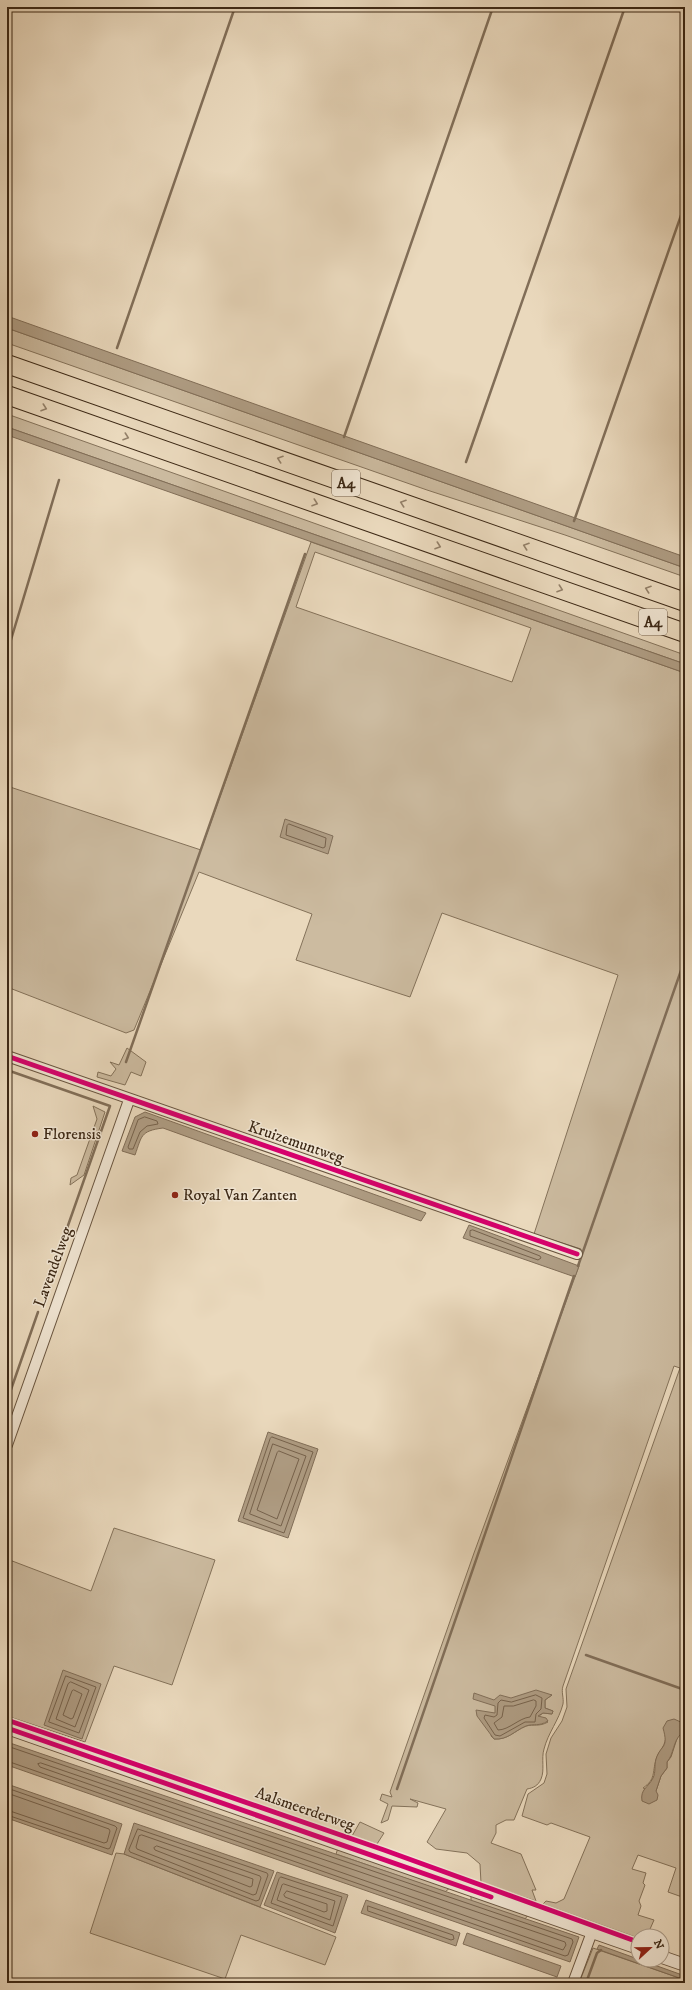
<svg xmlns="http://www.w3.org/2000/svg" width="692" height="1990" viewBox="0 0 692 1990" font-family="'IM FELL DW Pica',serif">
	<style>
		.green { fill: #ccbba0; stroke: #84725a; fill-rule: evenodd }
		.water { fill: #af9d84; stroke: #816e58 }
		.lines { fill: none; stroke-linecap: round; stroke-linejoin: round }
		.shore { stroke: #76624c; stroke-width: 1 }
		.stream { stroke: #816e58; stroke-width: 2.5 }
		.minor-casing { stroke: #68543f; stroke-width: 12 }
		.tertiary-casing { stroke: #68543f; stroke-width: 14 }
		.motorway-casing { stroke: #3c2815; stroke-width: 20 }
		.minor { stroke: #f1e6d4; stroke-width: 10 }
		.tertiary { stroke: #f1e6d4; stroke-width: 12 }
		.motorway { stroke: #ead9bd; stroke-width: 18 }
		.cycleway-casing { stroke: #f1e6d4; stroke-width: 8 }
		.cycleway { stroke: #d6006c; stroke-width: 5 }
		.oneway { stroke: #938069 }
		.poi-dot { fill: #8f2418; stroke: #f1e6d4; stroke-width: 1.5 }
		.labels { text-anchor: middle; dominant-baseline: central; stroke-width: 3; stroke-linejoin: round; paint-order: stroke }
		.shield { fill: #f1e6d4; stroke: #72614e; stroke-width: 1 }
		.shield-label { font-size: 15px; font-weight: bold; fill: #3c2815 }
		.poi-label { font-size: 16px; fill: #3c2815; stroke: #f1e6d4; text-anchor: start }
		.street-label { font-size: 16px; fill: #3c2815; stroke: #f1e6d4 }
	</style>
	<rect width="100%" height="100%" fill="#ead9bd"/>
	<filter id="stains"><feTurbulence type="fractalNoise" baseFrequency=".005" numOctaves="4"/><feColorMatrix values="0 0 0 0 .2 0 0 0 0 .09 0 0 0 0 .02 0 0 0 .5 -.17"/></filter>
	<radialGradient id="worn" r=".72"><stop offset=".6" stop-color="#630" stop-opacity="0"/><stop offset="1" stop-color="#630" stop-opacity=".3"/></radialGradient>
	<path class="green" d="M7 328 685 568V577L565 535 427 490 7 343Z
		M7 414 685 655V664L7 427Z
		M311 542 685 673V1898L668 1892 676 1868 638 1855 632 1869 646 1873 643 1883 645 1885 639 1901 641 1906 638 1915 654 1920 647 1936H638V1938L543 1904 546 1901 556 1903 564 1899 590 1837 551 1823 547 1825 522 1816 528 1794 544 1783 547 1774 546 1754 551 1738 562 1721 567 1707 566 1689 680 1368 674 1366 563 1686C561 1692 564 1698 563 1704 559 1720 548 1733 544 1749 541 1759 545 1770 541 1779 538 1786 533 1788 527 1789L514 1820H506L496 1825V1833L491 1843 521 1854 536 1890H532L536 1901 481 1883 480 1864 467 1853 436 1849 427 1842 446 1809 410 1799 418 1803 417 1807 392 1806 388 1820 381 1823 388 1804 380 1800 382 1794 392 1797 390 1792 474 1553 579 1266 581 1249 534 1234 618 975 442 913 410 997 296 960 312 914 199 872 134 1030 126 1033 7 987V786L201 850ZM315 552 531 628 512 682 296 607ZM552 1695 545 1700V1708L553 1711 552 1714 543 1713 538 1717 548 1722C539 1727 534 1724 526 1726 514 1731 508 1740 494 1739L491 1736 495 1713ZM682 1723 671 1757 667 1762V1768L661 1776 656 1791 643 1788C656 1779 652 1773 656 1760 658 1750 664 1750 666 1737Z
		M127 1048 146 1062 141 1076 131 1072 125 1085 97 1077 98 1072 111 1076 116 1069 110 1062 119 1065Z
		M93 1106 105 1112 84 1175 70 1185 71 1178 77 1175 97 1119Z
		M114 1528 215 1560 172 1685 114 1666 85 1742 7 1716V1559L91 1591Z
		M360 1822 384 1833 377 1844 352 1836Z
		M338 1848 451 1887 445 1892 336 1854Z
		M116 1853 124 1854 336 1937 325 1965 241 1935 225 1979 90 1933Z
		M471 1894 529 1914 525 1919 471 1901Z
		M593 1948 685 1980V1983H579Z"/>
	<path class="water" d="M7 316 685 557V568L7 328Z
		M7 427 685 664V673L7 435Z
		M285 819 333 836 328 854 280 837Z
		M145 1112 426 1213 421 1221 163 1128C140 1131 142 1136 135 1155L122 1151 135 1117Z
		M469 1225 579 1266 575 1277 463 1238Z
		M268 1432 318 1449 288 1538 238 1521Z
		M63 1670 101 1684 82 1739 44 1725Z
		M536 1690 552 1695 545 1700V1708L553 1711 552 1714 543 1713 538 1716 546 1718 548 1721C538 1727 535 1723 526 1726 514 1731 508 1740 494 1739L477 1716 476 1710 495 1713V1706L473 1699 474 1693 494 1700 500 1695 511 1698Z
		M674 1719 683 1723 681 1726V1734C673 1741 674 1754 667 1762V1768L661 1776 656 1791 658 1795 657 1800 649 1804 642 1801C640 1789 648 1788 653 1778 656 1772 654 1766 656 1759 661 1744 669 1749 663 1728L667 1721Z
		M7 1742 579 1937 570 1962 7 1765Z
		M7 1784 122 1824 112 1855 7 1818Z
		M134 1823 274 1871 260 1907 124 1854Z
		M277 1872 348 1895 335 1933 264 1905Z
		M366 1900 460 1933 456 1946 361 1913Z
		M467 1933 561 1966 557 1977 463 1944Z
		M599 1945 685 1976V1980L597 1949Z"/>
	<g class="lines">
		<path class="shore" d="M289 824 326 838 325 847 323 848 286 835 287 826Z
			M145 1117 157 1121 158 1124 147 1126 140 1132 133 1149H129L128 1147 138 1120Z
			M473 1230 540 1256 541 1258 538 1260 470 1236V1231Z
			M272 1437 313 1452 284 1533 243 1518 270 1439Z
			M273 1444 306 1456 281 1526 250 1514Z
			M279 1451 299 1459 277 1519 257 1510 277 1453Z
			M66 1676 96 1687 79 1733 49 1722Z
			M71 1682 89 1690 75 1727 56 1719 68 1684Z
			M74 1690 82 1694 73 1718 71 1719 63 1715 72 1691Z
			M536 1695 542 1698 541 1709 536 1714 535 1722H525L500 1736 495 1735 484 1718 485 1715 494 1717 497 1715 498 1703 501 1700 511 1702Z
			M534 1700 536 1701V1706L530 1717C519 1718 509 1730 498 1730L494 1723 502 1717 504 1706H513Z
			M7 1746 572 1939 573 1942 568 1955 565 1956 7 1761
			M41 1763 565 1942 566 1945 563 1950 40 1767 38 1764Z
			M7 1788 115 1826 117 1828 110 1848 108 1849 7 1815
			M7 1793 109 1829 110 1831 107 1842 104 1843 7 1810
			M138 1829 267 1873 268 1875 259 1900 256 1901 130 1852 129 1850Z
			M142 1835 260 1876 261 1878 256 1894 253 1895 137 1849 136 1847 139 1836Z
			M157 1846 253 1879 252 1886 250 1887 155 1850 154 1848Z
			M281 1877 342 1897 333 1926 271 1903 279 1879Z
			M284 1884 335 1901 330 1920 277 1900 282 1885Z
			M287 1891 327 1904V1911L324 1912 285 1897 284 1895Z
			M368 1906 453 1935 454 1939 451 1940 368 1911Z"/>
		<path class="stream" d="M117 348 235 7
			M344 437 493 7
			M466 462 625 7
			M574 521 685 204
			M7 653 59 480
			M126 1062 305 554
			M7 1070 110 1106 65 1234
			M578 1266 685 959
			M7 1401 38 1312
			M586 1655 685 1690
			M397 1789 574 1276
			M586 1983 597 1953 601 1950"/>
		<defs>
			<path id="minor" d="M7 1056 577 1254
				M7 1445 129 1100
				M573 1983 592 1932"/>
			<path id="tertiary" d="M7 1728 638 1948
				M662 1957 685 1965"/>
			<path id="motorway" d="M7 364 685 602
				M7 395 685 633"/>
		</defs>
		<use href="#minor" class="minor-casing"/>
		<use href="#tertiary" class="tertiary-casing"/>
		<use href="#motorway" class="motorway-casing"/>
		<use href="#minor" class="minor"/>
		<use href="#tertiary" class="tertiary"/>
		<use href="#motorway" class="motorway"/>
		<defs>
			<path id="cycleway" d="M7 1056 577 1254
				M7 1720 384 1850 638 1942
				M7 1728 491 1897"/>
		</defs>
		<use href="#cycleway" class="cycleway-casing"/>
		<use href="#cycleway" class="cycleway"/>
	</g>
	<defs><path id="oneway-chevron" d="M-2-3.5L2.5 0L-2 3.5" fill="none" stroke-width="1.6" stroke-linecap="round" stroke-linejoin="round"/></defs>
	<g class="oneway">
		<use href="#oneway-chevron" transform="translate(44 408) rotate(19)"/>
		<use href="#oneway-chevron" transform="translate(126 437) rotate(19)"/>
		<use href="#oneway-chevron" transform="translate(280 459) rotate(-161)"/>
		<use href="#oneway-chevron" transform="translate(315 503) rotate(19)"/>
		<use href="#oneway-chevron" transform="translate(403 503) rotate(-161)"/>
		<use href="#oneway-chevron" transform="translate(438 546) rotate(19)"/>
		<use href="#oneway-chevron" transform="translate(526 546) rotate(-161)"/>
		<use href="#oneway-chevron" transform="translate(560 589) rotate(19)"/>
		<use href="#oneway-chevron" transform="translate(648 589) rotate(-161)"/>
	</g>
	<g class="poi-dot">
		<circle cx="35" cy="1134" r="4"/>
		<circle cx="175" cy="1195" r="4"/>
	</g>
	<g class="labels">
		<g class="shield">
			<rect x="332" y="470" width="28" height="26" rx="3"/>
			<rect x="639" y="609" width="28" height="26" rx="3"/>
		</g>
		<g class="shield-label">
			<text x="346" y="483">A4</text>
			<text x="653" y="622">A4</text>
		</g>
		<g class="poi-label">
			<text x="43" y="1134">Florensis</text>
			<text x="183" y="1195">Royal Van Zanten</text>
		</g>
		<g class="street-label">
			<text transform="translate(296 1142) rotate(19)">Kruizemuntweg</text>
			<text transform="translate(53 1267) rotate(-70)">Lavendelweg</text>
			<text transform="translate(305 1809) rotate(19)">Aalsmeerderweg</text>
		</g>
	</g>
	<rect width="692" height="1990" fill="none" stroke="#ead9bd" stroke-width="24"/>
	<rect x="8" y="8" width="676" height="1974" fill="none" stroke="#3c2815" stroke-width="2"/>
	<rect x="12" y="12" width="668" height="1966" fill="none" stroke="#3c2815"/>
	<g transform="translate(650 1948) rotate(68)"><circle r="19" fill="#f1e6d4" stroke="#a99a88"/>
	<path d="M0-3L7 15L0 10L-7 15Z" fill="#8f2418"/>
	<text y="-6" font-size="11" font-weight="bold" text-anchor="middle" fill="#3c2815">N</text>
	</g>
	<rect width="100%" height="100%" filter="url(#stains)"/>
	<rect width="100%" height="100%" fill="url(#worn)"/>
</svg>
